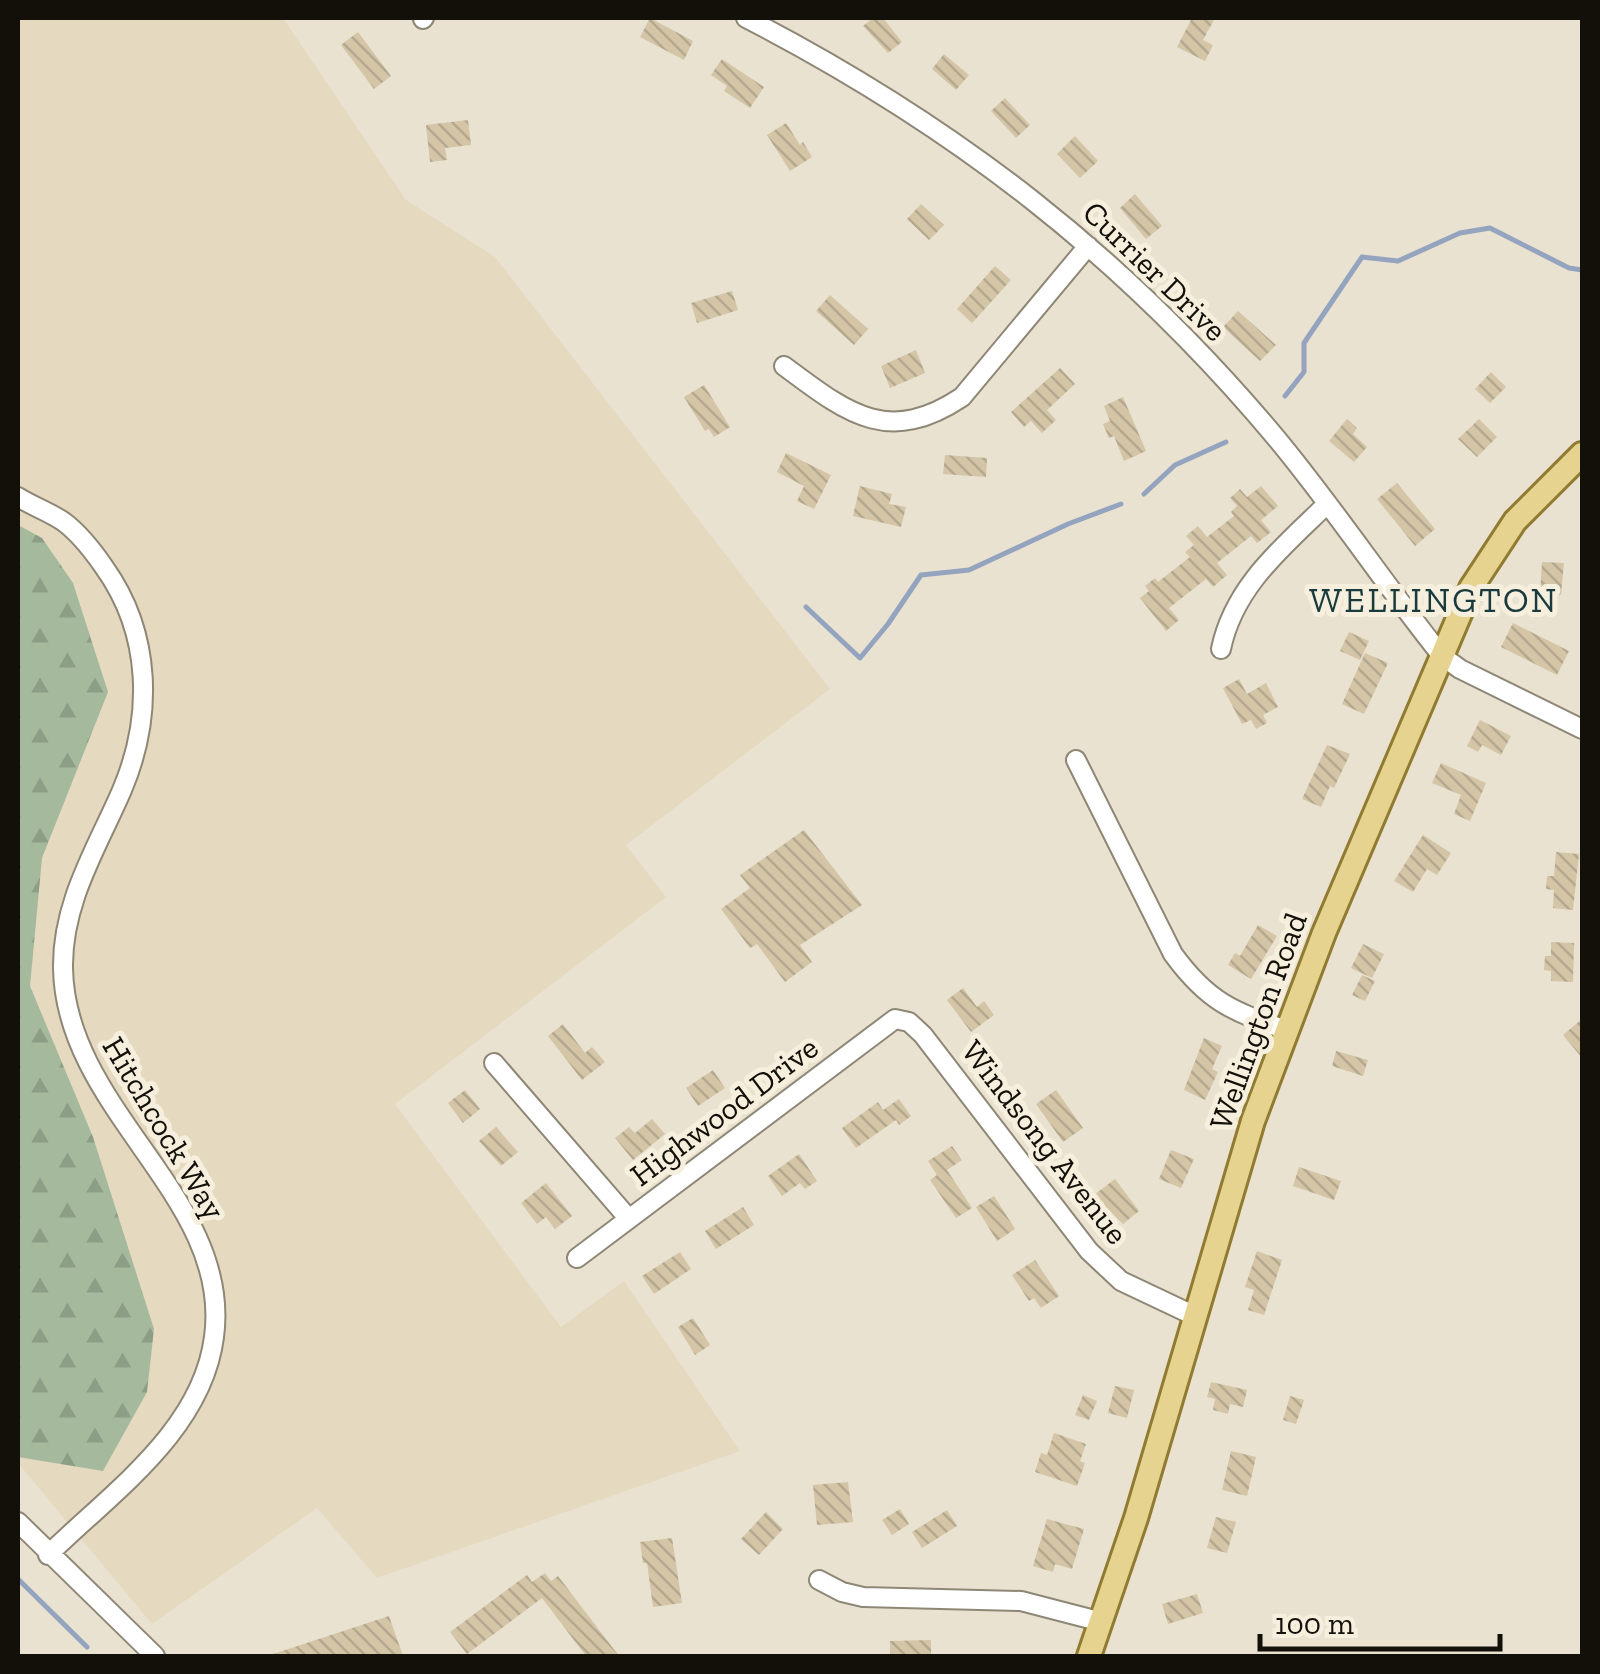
<svg xmlns="http://www.w3.org/2000/svg" width="1600" height="1674" viewBox="0 0 1600 1674" font-family="'Zilla Slab',serif">
	<style>
		.built { fill: #e5d9c0 }
		.forest { fill: url(#forest-firs) }
		.lines { fill: none; stroke-linecap: round; stroke-linejoin: round }
		.stream { stroke: #94a4bf; stroke-width: 5 }
		.building { fill: url(#building-back-hatch) }
		.minor-casing { stroke: #8e8776; stroke-width: 22 }
		.major-casing { stroke: #907b30; stroke-width: 28 }
		.minor { stroke: #fff; stroke-width: 18 }
		.major { stroke: #e5d38f; stroke-width: 22 }
		.labels { text-anchor: middle; dominant-baseline: central; stroke-width: 10; stroke-linejoin: round; paint-order: stroke }
		.street-label { font-size: 32px; fill: #13100a; stroke: #f7efdd }
		.neighbourhood-label { font-size: 35px; letter-spacing: 2.5px; fill: #193b3d; stroke: #f7efdd }
	</style>
	<defs>
		<pattern id="forest-firs" width="22" height="20" patternUnits="userSpaceOnUse" patternTransform="scale(2.5)"><rect width="22" height="20" fill="#a5b99d"/><path d="M5 1l3.5 6h-7zM16 11l3.5 6h-7z" fill="#8d9e86"/></pattern>
		<pattern id="building-back-hatch" width="6" height="6" patternUnits="userSpaceOnUse" patternTransform="scale(2.5)"><rect width="6" height="6" fill="#d3c5a6"/><path d="M-1 5l2 2M0 0l6 6M5-1l2 2" fill="none" stroke="#b4a88e"/></pattern>
	</defs>
	<rect width="100%" height="100%" fill="#eae2d0"/>
	<path class="built" d="M18 18H283L406 200 495 257 830 689 626 845 666 897 395 1104 561 1327 624 1281 740 1451 377 1578 317 1508 152 1624 18 1463Z"/>
	<path class="forest" d="M18 525 42 538 73 583 108 692 42 858 30 986 93 1137 154 1329 147 1392 103 1471 18 1457Z"/>
	<g class="lines">
		<path class="stream" d="M1285 396 1304 372V343L1362 257 1398 261 1460 233 1490 228 1569 268 1582 270
			M1144 494 1175 465 1226 442
			M806 607 860 658 888 624 921 575 969 570 1068 524 1121 504
			M18 1579 87 1647"/>
	</g>
	<path class="building" d="M650 18 693 41 684 60 640 37Z
		M873 18H883L902 42 888 53 863 26Z
		M1192 18H1215L1203 40 1213 45 1205 61 1177 47Z
		M358 32 391 76 374 89 341 45Z
		M944 54 969 75 956 90 932 69Z
		M722 59 764 87 750 108 724 91 727 86 711 75Z
		M1005 98 1030 125 1016 138 991 111Z
		M468 120 471 145 445 148 447 160 430 162 426 125Z
		M786 123 800 145 803 142 812 157 790 171 767 135Z
		M1075 136 1098 161 1080 178 1057 154Z
		M1135 194 1162 226 1146 239 1120 208Z
		M921 204 944 225 929 240 907 219Z
		M995 266 1011 280 972 323 957 309Z
		M732 291 738 310 697 323 691 303Z
		M830 295 868 329 854 345 816 311Z
		M1238 311 1276 345 1260 361 1223 327Z
		M916 350 925 373 890 388 881 366Z
		M1060 368 1075 384 1047 410 1056 420 1042 433 1031 421 1024 427 1011 412Z
		M1491 372 1506 387 1490 403 1475 389Z
		M704 385 730 427 714 437 709 429 705 431 684 397Z
		M1123 397 1146 451 1124 461 1114 436 1109 438 1103 424 1110 421 1104 406Z
		M1347 419 1357 428 1353 434 1367 447 1354 462 1329 441Z
		M1479 419 1497 437 1477 457 1458 439Z
		M786 453 831 475 814 509 797 501 804 486 777 472Z
		M945 455 987 458 986 477 943 474Z
		M1397 483 1435 529 1415 546 1377 499Z
		M860 486 892 494 889 504 906 507 901 527 853 516Z
		M1261 486 1278 506 1261 520 1271 532 1257 543 1251 536 1217 563 1227 575 1213 587 1206 579 1169 608 1179 620 1166 631 1140 598 1149 591 1145 586 1155 578 1158 582 1190 557 1185 552 1194 545 1186 536 1198 526 1207 537 1234 516 1231 512 1237 506 1230 498 1240 489 1247 497Z
		M1542 562 1564 563 1561 595 1540 594Z
		M1513 623 1569 651 1557 675 1501 647Z
		M1349 632 1369 641 1360 660 1340 651Z
		M1365 653 1388 663 1364 714 1342 704Z
		M1239 679 1247 694 1266 683 1278 707 1263 715 1267 723 1256 729 1251 720 1242 724 1223 688Z
		M1480 720 1511 736 1501 755 1482 745 1478 752 1467 746Z
		M1327 745 1350 754 1334 788 1330 786 1321 807 1302 799Z
		M1441 763 1486 783 1470 821 1454 814 1461 795 1432 783Z
		M804 830 862 905 800 945 812 962 785 982 757 944 750 948 721 909 750 888 740 875Z
		M1423 835 1451 853 1437 875 1427 869 1413 892 1394 881Z
		M1556 852 1579 854 1573 910 1553 908 1554 890 1546 889 1547 876H1554Z
		M1258 925 1277 936 1251 979 1228 965 1235 953 1240 956Z
		M1551 942 1574 943 1573 982 1551 981V971L1544 970 1545 956H1551Z
		M1363 944 1384 954 1372 978 1351 968Z
		M1362 975 1375 981 1365 1001 1352 995Z
		M963 988 977 1007 984 1001 994 1015 971 1032 947 1000Z
		M1582 1019V1058L1563 1035Z
		M563 1024 585 1053 592 1047 605 1062 582 1080 548 1036Z
		M1204 1038 1222 1046 1212 1069 1218 1072 1205 1100 1184 1090Z
		M1336 1051 1368 1060 1363 1076 1332 1066Z
		M713 1070 725 1088 698 1106 686 1088Z
		M465 1090 480 1109 463 1123 448 1103Z
		M1056 1090 1083 1128 1063 1142 1036 1104Z
		M899 1099 911 1116 899 1125 896 1120 856 1148 842 1128 878 1102 883 1110Z
		M652 1119 665 1134 633 1160 615 1138 629 1127 635 1133Z
		M496 1127 518 1152 501 1166 479 1141Z
		M952 1146 962 1160 947 1170 972 1208 956 1218 930 1180 937 1175 928 1161Z
		M1171 1150 1194 1159 1181 1188 1159 1179Z
		M799 1154 817 1181 805 1189 800 1183 782 1196 768 1176Z
		M1299 1167 1341 1181 1334 1200 1293 1186Z
		M1115 1179 1139 1211 1123 1224 1094 1195Z
		M546 1183 572 1216 555 1229 546 1217 537 1224 521 1203Z
		M994 1196 1015 1229 997 1241 976 1207Z
		M743 1207 754 1225 716 1249 705 1231Z
		M1257 1251 1282 1260 1264 1315 1248 1310 1254 1290 1245 1287Z
		M680 1252 691 1269 654 1294 642 1276Z
		M1035 1260 1059 1296 1041 1308 1034 1298 1029 1301 1012 1275Z
		M693 1318 710 1345 695 1355 678 1327Z
		M1211 1382 1247 1390 1243 1407 1230 1404 1228 1414 1213 1410 1215 1399 1207 1397Z
		M1115 1386 1134 1390 1127 1418 1108 1413Z
		M1083 1395 1097 1401 1089 1420 1075 1415Z
		M1290 1396 1304 1400 1296 1424 1283 1420Z
		M1054 1433 1086 1444 1080 1461 1085 1463 1077 1486 1035 1472 1041 1453 1047 1455Z
		M1231 1451 1256 1457 1247 1496 1222 1490Z
		M848 1482 853 1522 817 1525 813 1485Z
		M900 1509 909 1524 892 1535 882 1520Z
		M947 1510 957 1526 922 1548 912 1532Z
		M766 1512 783 1529 759 1555 741 1539Z
		M1216 1517 1236 1522 1227 1553 1207 1548Z
		M1047 1519 1084 1529 1072 1569 1055 1564 1053 1572 1033 1566Z
		M672 1538 682 1603 653 1607 647 1563H643L640 1542Z
		M545 1573 551 1581 558 1576 619 1656H586L542 1598 467 1654 450 1632 527 1575 532 1582Z
		M1197 1594 1203 1613 1168 1624 1162 1604Z
		M389 1616 403 1656H273V1654Z
		M931 1640V1656H890V1641Z"/>
	<g class="lines">
		<defs>
			<path id="minor" d="M746 18C955 126 1125 257 1277 439 1335 509 1385 585 1442 656L1460 669 1582 729
				M423 19 424 18
				M784 366C846 412 887 447 962 397L1088 246
				M18 497C32 506 50 512 64 522 80 534 93 551 104 567 152 634 153 717 122 790 97 848 62 902 63 968 65 1111 233 1198 214 1337 202 1431 111 1493 48 1555
				M1221 649C1234 586 1283 547 1327 504
				M1076 760 1173 954C1208 1002 1232 1011 1286 1030
				M494 1063 629 1219
				M577 1258 895 1019 909 1022 923 1035 1089 1251 1121 1281 1195 1316
				M18 1522 155 1656
				M819 1580 842 1592 863 1597 1021 1601 1102 1622"/>
			<path id="major" d="M1089 1656 1136 1518 1253 1121 1324 933 1471 588 1515 521 1582 454"/>
		</defs>
		<use href="#minor" class="minor-casing"/>
		<use href="#major" class="major-casing"/>
		<use href="#minor" class="minor"/>
		<use href="#major" class="major"/>
	</g>
	<g class="labels">
		<g class="street-label">
			<text transform="translate(1155 271) rotate(44)">Currier Drive</text>
			<text transform="translate(1258 1021) rotate(-70)">Wellington Road</text>
			<text transform="translate(724 1111) rotate(-37)">Highwood Drive</text>
			<text transform="translate(164 1128) rotate(59)">Hitchcock Way</text>
			<text transform="translate(1045 1142) rotate(52)">Windsong Avenue</text>
		</g>
		<g class="neighbourhood-label">
			<text x="1434" y="600">WELLINGTON</text>
		</g>
	</g>
	<rect width="1600" height="1674" fill="none" stroke="#13100a" stroke-width="40"/>
	<path d="M1260 1634v15h240v-15" fill="none" stroke="#13100a" stroke-width="5"/>
	<text x="1275" y="1634" font-size="30" fill="#13100a" stroke="#f7efdd" stroke-width="8" paint-order="stroke">100 m</text>
</svg>
